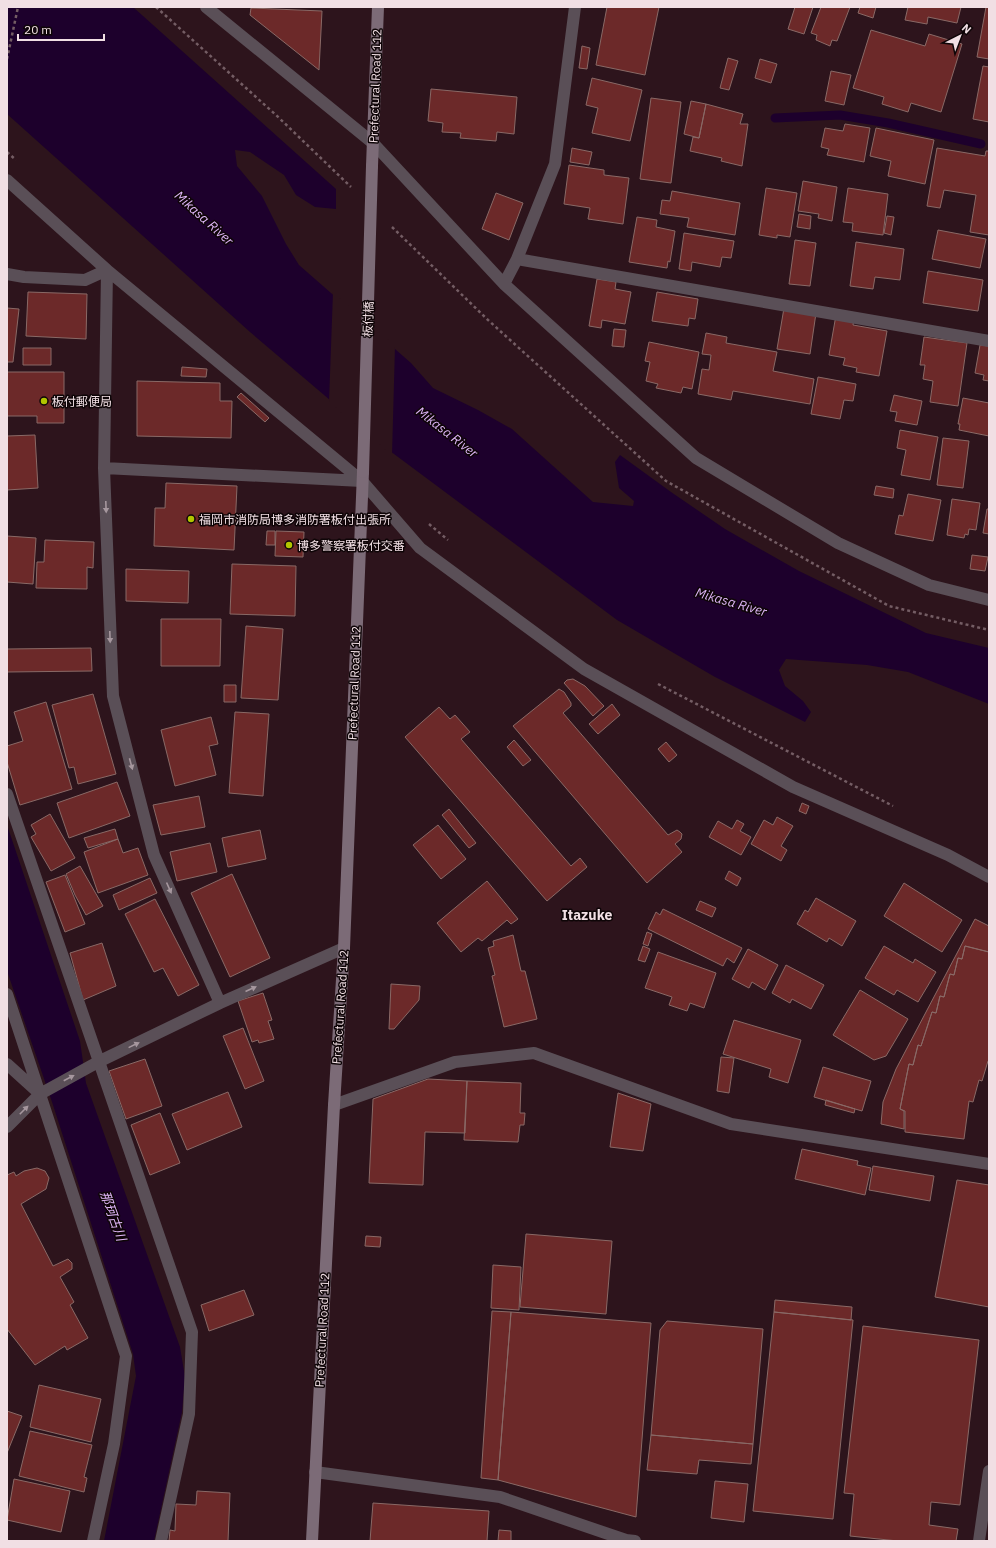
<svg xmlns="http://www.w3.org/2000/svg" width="996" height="1548" viewBox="0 0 996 1548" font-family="'IBM Plex Sans','Noto Sans JP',sans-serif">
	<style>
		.water { fill: #1d002c }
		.pier { fill: #2d141c }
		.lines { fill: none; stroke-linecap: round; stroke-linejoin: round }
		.stream { stroke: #1d002c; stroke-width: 9 }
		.building { fill: #6c2929; stroke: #896966 }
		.path { stroke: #745d64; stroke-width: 2.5; stroke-dasharray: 3 3; stroke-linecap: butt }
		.street { stroke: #5a4f57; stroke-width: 12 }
		.secondary { stroke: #7c6b77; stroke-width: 12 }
		.secondary-bridge { stroke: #7c6b77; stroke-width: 12 }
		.oneway { fill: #a6979e }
		.poi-dot { fill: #b1c500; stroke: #0e0507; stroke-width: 1.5 }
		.labels { text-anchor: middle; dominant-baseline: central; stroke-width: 3; stroke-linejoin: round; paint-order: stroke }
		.street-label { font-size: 12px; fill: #f1dfe4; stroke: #0e0507 }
		.poi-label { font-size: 12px; fill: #f1dfe4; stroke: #0e0507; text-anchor: start }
		.water-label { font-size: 13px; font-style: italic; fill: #deb5f7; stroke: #0e0507 }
		.quarter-label { font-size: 14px; font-weight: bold; fill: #f1dfe4; stroke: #0e0507 }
	</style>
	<rect width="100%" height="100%" fill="#2d141c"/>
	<path class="water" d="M7 7H133L336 189V209L315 207 296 195 284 175 250 152 235 150 237 166 262 196 286 244 299 265 411 363 433 388 478 410 512 429 593 502 633 506 634 501 619 488 615 462 620 455 671 492 725 529 799 571 926 633 989 648V704L908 672 867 665 786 659 779 670 785 686 803 701 811 712 805 722 715 677 617 620 390 451 250 332 7 114Z
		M7 825 80 1041 86 1083 180 1347 185 1377 182 1412 154 1541H104L136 1376 133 1354 52 1102 7 971Z"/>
	<path class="pier" d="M333 292 395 346 392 455 329 402Z"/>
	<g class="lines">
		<path class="stream" d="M775 118 840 115 888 123 981 144"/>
	</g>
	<path class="building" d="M607 7H659L645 75 596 65Z
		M795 7H813L804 34 788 29Z
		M821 7H850L837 41 832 40 830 46 816 40 817 35 811 33Z
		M860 7H876L873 18 858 13Z
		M908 7H961L957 23 928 17 927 24 905 20Z
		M986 7 989 8V59L977 57Z
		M251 8 322 11 319 70 250 15Z
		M871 30 925 46 929 34 962 44 941 112 911 103 908 112 882 104 884 97 853 88Z
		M582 46 590 48 587 69 579 68Z
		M728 58 738 61 729 90 720 88Z
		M760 59 777 64 771 83 755 78Z
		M983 66 989 67V122L973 119Z
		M831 71 851 75 844 105 825 101Z
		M592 78 642 90 630 141 592 133 598 108 586 105Z
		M431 89 517 97 514 134 497 132 496 141 460 138 461 133 442 132 443 123 428 121Z
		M651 98 681 102 671 183 640 179Z
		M691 101 706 104 699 138 684 134Z
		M706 104 743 114 740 124H748L742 166 721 161 722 158 690 151 693 137 699 138Z
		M845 124 870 128 864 162 827 155 829 149 821 147 825 128 843 131Z
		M876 128 934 140 925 184 888 176 891 161 870 156Z
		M572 148 592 152 589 165 570 162Z
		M937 148 985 156 986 151H989V235L970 232 976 195 944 190 940 208 927 206Z
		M569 165 604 170V175L629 178 623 224 588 219 590 208 564 204Z
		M803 181 837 187 832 221 818 218 819 214 798 211Z
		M766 188 797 193 790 237 777 235V238L759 235Z
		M848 188 888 194 883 235 852 231 853 223 843 222Z
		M672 191 740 203 735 235 687 227 689 218 660 214 662 200 670 201Z
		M496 193 523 203 509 240 482 229Z
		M799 214 811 216 810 229 797 227Z
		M887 216 894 217 891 235 884 233Z
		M637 217 657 220 656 227 675 231 670 262 668 261 667 268 629 262Z
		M938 230 986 239 980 268 932 259Z
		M684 233 734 241 731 258 722 257 720 267 692 262 691 271 679 269Z
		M795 240 816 243 810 286 789 284Z
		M856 242 904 249 900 280 875 277 873 289 850 286Z
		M928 271 983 280 978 311 923 303Z
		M597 279 616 282 615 289 631 292 625 324 602 320 601 328 589 326Z
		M28 292 87 294 86 339 26 336Z
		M657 292 698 299 695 319 689 318 688 326 652 321Z
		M7 308 19 309 13 362H7Z
		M784 308 816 313 810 354 777 349Z
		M836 315 854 318 853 325 887 331 879 376 856 372 857 368 843 365 845 358 829 355Z
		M614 329 626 330 624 347 612 346Z
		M706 333 727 337 726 343 777 352 773 371 814 379 810 404 733 391 731 400 698 394 702 369 709 370 711 355 702 354Z
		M924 337 967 343 958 406 930 402 933 381 923 379 925 365H920Z
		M649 342 699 352 692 389 683 387 681 393 656 388 658 384 646 381 650 362 645 361Z
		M980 345 989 346V381L983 380 984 375 975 373Z
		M23 348H51V365H23Z
		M182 367 207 369 206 377 181 376Z
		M7 372H64V423H37V416H7Z
		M818 377 856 384 853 401 844 400 840 419 811 414Z
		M137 381 220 383V401H232L231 438 137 436Z
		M241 393 269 418 265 422 237 397Z
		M894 395 922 401 917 425 895 421 897 412 890 411Z
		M963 398 989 403V436L959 430 960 424H958Z
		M900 430 938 437 930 480 901 475 906 450 897 448Z
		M35 435 38 488 7 490V436Z
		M943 438 969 441 963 488 937 485Z
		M166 483 237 486 234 550 154 546 155 508H165Z
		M876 486 894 489 893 498 874 495Z
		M908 494 941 500 933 541 895 534 899 515 903 516Z
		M952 499 980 503 976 530 969 529 968 535 965 534 964 538 947 535Z
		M987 509H989V534L983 533Z
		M267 531H275V545H266Z
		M276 531 304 532 303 557 275 556Z
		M7 536 36 538 33 584 7 582Z
		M45 540 94 542 93 568 87 567V589L36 588 37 562H44Z
		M972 555 988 557 985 571 970 569Z
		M232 564 296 566 295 616 230 614Z
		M126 569 189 571 188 603 126 601Z
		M161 619H221L220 666H161Z
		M246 626 283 629 278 700 241 698Z
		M91 648 92 671 7 672V649Z
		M573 679 585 686 604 706 593 716 564 683 567 680Z
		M224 685H236V702H224Z
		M559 689 564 692 571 703V706L563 713 668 835 677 830 680 832 682 834 681 839 675 844 682 852 647 883 513 726Z
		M93 694 116 774 78 784 74 767 69 768 52 705Z
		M46 702 72 789 20 805 7 762V746L23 741 14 712Z
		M612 704 620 715 598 734 589 724Z
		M439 707 450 719 455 715 470 732 461 739 571 866 580 858 587 867 547 901 405 737Z
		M235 712 269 714 263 796 229 793Z
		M211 717 218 744 209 746 216 775 175 786 161 730Z
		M514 740 531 760 523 766 507 747Z
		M666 742 677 755 669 762 658 749Z
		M117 782 130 816 69 838 57 803Z
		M199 796 205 827 161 835 153 805Z
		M802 803 809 806 806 814 799 811Z
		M449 809 476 843 469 848 442 815Z
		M50 814 75 858 51 871 31 837 36 834 31 825Z
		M777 817 793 826 781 846 787 850 781 861 751 844 764 820 773 825Z
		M737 820 744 824 740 831 751 837 741 855 709 837 718 821 732 829Z
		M438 825 466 859 441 879 413 845Z
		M115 829 118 839 88 848 84 838Z
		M260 830 266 859 228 867 222 838Z
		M118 839 123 853 138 848 148 875 98 893 84 852Z
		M210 843 217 872 177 881 170 852Z
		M80 866 103 906 86 915 75 895 66 874Z
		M729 871 741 878 737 886 725 879Z
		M232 874 270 958 230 977 191 893Z
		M65 875 85 924 65 932 46 882Z
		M150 878 157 893 119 910 113 895Z
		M487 881 518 919 511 924 507 920 482 941 478 938 461 952 437 923Z
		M904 883 962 920 942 952 884 916Z
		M816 898 856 921 842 946 829 938 827 942 797 924 805 910 808 912Z
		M155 899 199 985 178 996 163 968 154 972 125 914Z
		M700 901 716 908 712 917 696 910Z
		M663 909 742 948 734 963 727 958 723 966 648 929 656 912 660 915Z
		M975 919 989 926V952L965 946 962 959 958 958 954 975 950 974 944 997 940 996 936 1013 932 1012 921 1046 918 1045 913 1065 909 1064 900 1109 904 1111V1129L881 1124 883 1102 896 1069Z
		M647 932 652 934 648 946 643 944Z
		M513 935 521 971H525L537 1019 504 1027 492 976 495 975 488 948 494 946 493 941Z
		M102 943 116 986 83 1000 70 953Z
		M643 946 650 949 645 962 638 960Z
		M884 946 913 963 915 959 936 972 918 1002 897 990 894 995 865 978Z
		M965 946 989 952V1061H988L982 1081 979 1080 973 1102 969 1101 964 1139 905 1132V1111L900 1109 909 1064 913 1065 918 1045 921 1046 932 1012 936 1013 940 996 944 997 950 974 954 975 958 958 962 959Z
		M748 949 778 965 765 990 752 982 749 988 732 979Z
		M658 952 716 973 704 1008 690 1003 687 1011 669 1005 672 997 645 988Z
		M786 965 824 985 811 1009 792 999 790 1003 772 993Z
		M391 984 420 986 419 1000 394 1029H389Z
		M860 990 908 1019 886 1056 874 1060 833 1035Z
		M263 993 272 1020 268 1021 274 1039 259 1043 258 1040 252 1042 238 1001Z
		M734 1020 801 1040 788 1083 769 1077 771 1069 723 1054Z
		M243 1028 264 1081 245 1089 223 1036Z
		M721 1057 734 1058 729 1093 717 1091Z
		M145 1059 162 1106 126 1119 109 1071Z
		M823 1067 871 1081 862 1111 814 1097Z
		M428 1079 467 1081 465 1133 425 1132 423 1185 369 1183 373 1099Z
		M467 1081 521 1083 520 1113H525L524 1125H520L518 1142 464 1140Z
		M228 1092 242 1127 187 1150 172 1114Z
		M618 1093 651 1104 643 1151 610 1147Z
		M826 1100 855 1109 854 1113 825 1105Z
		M160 1113 180 1163 150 1175 131 1125Z
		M802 1149 858 1161 857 1165 871 1168 865 1195 795 1179Z
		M873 1166 934 1176 930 1201 869 1190Z
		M37 1168 45 1171 49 1178 46 1189 21 1204 53 1266 68 1259 72 1263V1269L60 1277 74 1302 70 1305 88 1338 67 1350 65 1346 35 1365 7 1329V1175L14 1172 16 1176 24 1171Z
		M957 1180 989 1185V1307L935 1297Z
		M526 1234 612 1241 606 1314 520 1307Z
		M366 1236 381 1237 380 1247 365 1246Z
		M493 1265 521 1267 519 1310 491 1308Z
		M244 1290 254 1315 209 1331 201 1305Z
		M775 1300 852 1307 851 1320 774 1312Z
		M492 1311 511 1312 498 1480 481 1478Z
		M511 1312 651 1323 636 1517 498 1480Z
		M774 1312 853 1320 833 1519 753 1511Z
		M667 1321 763 1329 753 1444 651 1435 660 1330Z
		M863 1326 979 1340 960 1505 931 1502 929 1525 958 1529 956 1541H898L850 1536 854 1494 844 1493Z
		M39 1385 101 1399 91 1442 30 1427Z
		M7 1411 22 1416 7 1453Z
		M30 1431 92 1445 84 1477 87 1478 84 1492 19 1476Z
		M651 1435 753 1444 751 1464 699 1460 697 1474 647 1470Z
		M14 1479 70 1491 61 1532 7 1520Z
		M715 1481 748 1484 744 1522 711 1518Z
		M197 1491 230 1493 228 1541H169L170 1530 175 1531 176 1504 196 1505Z
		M373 1503 489 1511 487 1541H370Z
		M499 1530 511 1531V1541H498Z"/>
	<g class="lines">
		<path class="path" d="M156 7 276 115 351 187
			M7 59 18 7
			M7 152 16 160
			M392 227 488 320 666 481 889 606 989 630
			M429 524 448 540
			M658 684 893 806"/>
		<path class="street" d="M206 7 373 143 504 284 696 458 838 543 929 585 989 600
			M7 180 107 270 362 481 420 548 584 669 793 787 948 855 989 877
			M517 259 989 341
			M7 274 24 277 85 280 107 270 104 468 113 696 154 855 220 1003
			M504 284 517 259 555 164 575 7
			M104 468 362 481
			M7 794 192 1332 189 1414 161 1541
			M7 994 126 1356 114 1444 93 1541
			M7 1064 39 1093
			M334 1105 455 1062 534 1053 731 1124 989 1164
			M7 1127 40 1094 98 1062 220 1003 344 948
			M315 1472 500 1497 626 1540 635 1541
			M979 1541 989 1471"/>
		<path class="secondary" d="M372 166 378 7
			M312 1541 334 1105 344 948 363 472"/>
		<path class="secondary-bridge" d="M363 472 372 166"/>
	</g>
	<defs><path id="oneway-solid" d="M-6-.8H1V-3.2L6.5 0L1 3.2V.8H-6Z"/></defs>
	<g class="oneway">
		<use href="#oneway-solid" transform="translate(106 507) rotate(88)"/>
		<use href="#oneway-solid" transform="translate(110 637) rotate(88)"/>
		<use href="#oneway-solid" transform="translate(131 764) rotate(75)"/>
		<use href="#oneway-solid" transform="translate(169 888) rotate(66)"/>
		<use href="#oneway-solid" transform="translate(251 989) rotate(-24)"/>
		<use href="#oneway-solid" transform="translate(134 1045) rotate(-26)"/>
		<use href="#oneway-solid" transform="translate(69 1078) rotate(-28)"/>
		<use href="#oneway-solid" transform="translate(24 1110) rotate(-45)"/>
	</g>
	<g class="poi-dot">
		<circle cx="44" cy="401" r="4"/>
		<circle cx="191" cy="519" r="4"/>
		<circle cx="289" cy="545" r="4"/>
	</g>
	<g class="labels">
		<g class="street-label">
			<text transform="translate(375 86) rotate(-88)">Prefectural Road 112</text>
			<text transform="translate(368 319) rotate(-88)">板付橋</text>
			<text transform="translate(354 683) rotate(-88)">Prefectural Road 112</text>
			<text transform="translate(340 1007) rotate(-86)">Prefectural Road 112</text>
			<text transform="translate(322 1330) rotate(-87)">Prefectural Road 112</text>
		</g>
		<g class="poi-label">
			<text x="52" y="401">板付郵便局</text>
			<text x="199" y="519">福岡市消防局博多消防署板付出張所</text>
			<text x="297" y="545">博多警察署板付交番</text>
		</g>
		<g class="water-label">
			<text transform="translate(204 218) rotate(42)">Mikasa River</text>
			<text transform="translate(447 432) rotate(38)">Mikasa River</text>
			<text transform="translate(731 602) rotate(16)">Mikasa River</text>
			<text transform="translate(113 1216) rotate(70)">那珂古川</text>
		</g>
		<g class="quarter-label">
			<text x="587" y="915">Itazuke</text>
		</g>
	</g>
	<rect width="996" height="1548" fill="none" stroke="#f1dfe4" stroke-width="16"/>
	<g transform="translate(960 36) rotate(42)" stroke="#0e0507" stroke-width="3" paint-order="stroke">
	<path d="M0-3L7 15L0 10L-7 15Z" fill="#f1dfe4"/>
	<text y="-6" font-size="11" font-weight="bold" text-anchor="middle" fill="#f1dfe4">N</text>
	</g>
	<path d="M18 34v6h86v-6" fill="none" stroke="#f1dfe4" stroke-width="2"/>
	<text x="24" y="34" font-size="12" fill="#f1dfe4" stroke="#0e0507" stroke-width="3" paint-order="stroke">20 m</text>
</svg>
